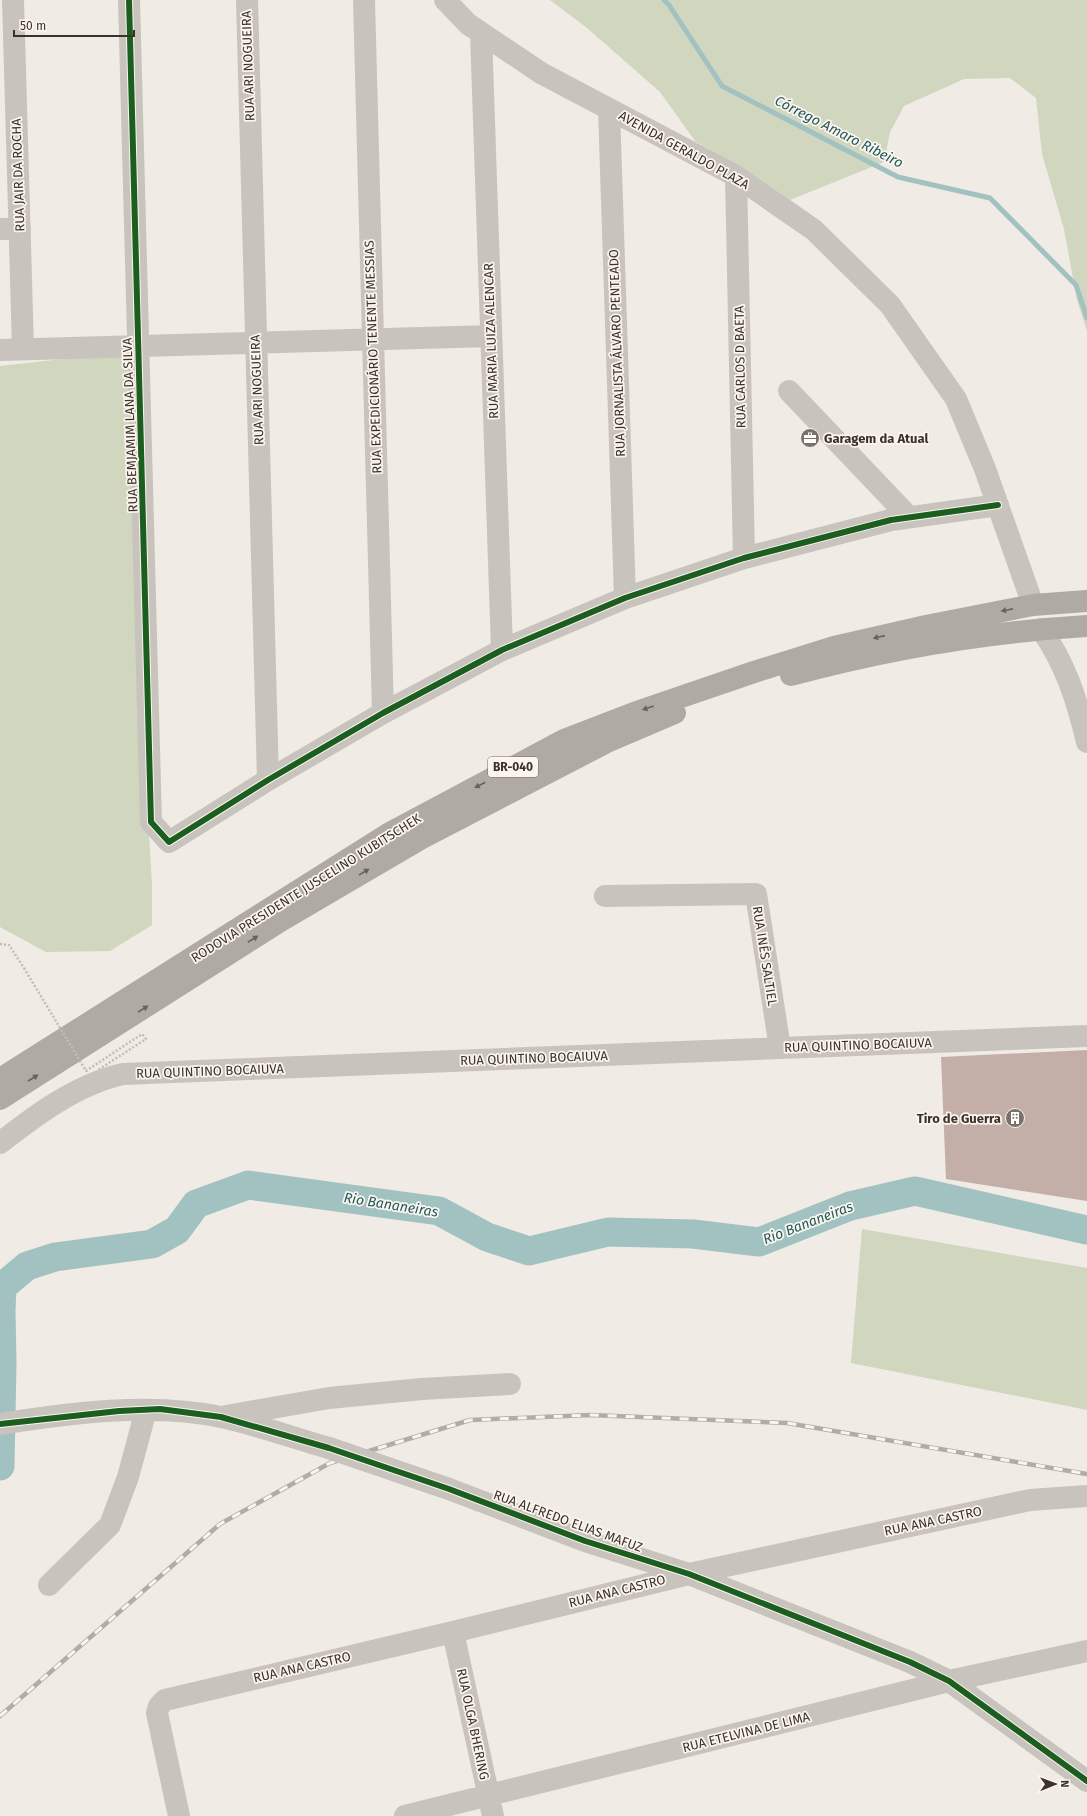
<svg xmlns="http://www.w3.org/2000/svg" width="1087" height="1816" viewBox="0 0 1087 1816" font-family="'Fira Sans',sans-serif">
	<style>
		.green { fill: #d1d6bf }
		.lines { fill: none; stroke-linecap: round; stroke-linejoin: round }
		.stream { stroke: #a1c2c1; stroke-width: 5 }
		.river { stroke: #a1c2c1; stroke-width: 29 }
		.building { fill: #c3afa7 }
		.path { stroke: #c2bbb6; stroke-width: 2.5; stroke-dasharray: 2 2; stroke-linecap: butt }
		.minor { stroke: #c9c3be; stroke-width: 22 }
		.highway { stroke: #afaaa4; stroke-width: 22 }
		.rail-casing { stroke: #b1aca8; stroke-width: 4.5 }
		.rail { stroke: #fbf5ee; stroke-width: 3; stroke-dasharray: 9; stroke-linecap: butt }
		.path-bridge { stroke: #c2bbb6; stroke-width: 2.5; stroke-dasharray: 2 2; stroke-linecap: butt }
		.minor-bridge { stroke: #c9c3be; stroke-width: 22 }
		.cycleway-casing { stroke: #fbf5ee; stroke-width: 8 }
		.cycleway { stroke: #1b5e20; stroke-width: 6 }
		.oneway { fill: #69615b }
		.labels { text-anchor: middle; dominant-baseline: central; stroke-width: 3.5; stroke-linejoin: round; paint-order: stroke }
		.shield { fill: #fbf5ee; stroke: #756b66; stroke-width: 1 }
		.shield-label { font-size: 12px; font-weight: bold; fill: #3b302b }
		.street-label { font-size: 13px; fill: #3b302b; stroke: #fbf5ee }
		.poi-label { font-size: 13px; font-weight: bold; fill: #3b302b; stroke: #fbf5ee; text-anchor: start }
		.water-label { font-size: 14px; font-style: italic; fill: #1f5a5e; stroke: #fbf5ee }
	</style>
	<rect width="100%" height="100%" fill="#f0ebe5"/>
	<path class="green" d="M550 0H1087V331L1077 300 1064 229 1042 154 1036 98 1010 78 964 79 904 106 890 132 884 162 790 200 754 175 695 141 660 92 587 28Z
		M126 352 134 411 136 610 152 885V925L110 951 46 952 0 927V366Z
		M862 1229 1087 1268V1410L851 1363Z"/>
	<g class="lines">
		<path class="stream" d="M664 0 669 5 722 86 898 177 990 198 1076 285 1087 318"/>
		<path class="river" d="M0 1466 2 1363 1 1311 2 1287 27 1266 55 1257 152 1244 177 1230 196 1204 248 1185 439 1211 487 1237 529 1251 608 1232 693 1234 759 1242 850 1206 915 1191 1087 1230"/>
	</g>
	<path class="building" d="M1087 1050V1201L946 1179 941 1057Z"/>
	<g class="lines">
		<path class="path" d="M0 944 9 945 24 968"/>
		<path class="minor" d="M13 0 23 349
			M129 0 151 822 169 842 268 780 383 713 502 650 625 598 744 558 891 520 998 505
			M247 0 268 780
			M364 0 383 713
			M445 0 468 24 541 73 736 176 814 230 890 305 956 399 985 469 1033 605
			M481 33 502 650
			M609 109 625 598
			M736 176 744 558
			M0 229H20
			M0 350 491 336
			M789 391 909 517
			M1041 629C1066 665 1077 700 1087 742
			M605 896 756 894 780 1048
			M0 1143C36 1115 77 1084 123 1074L1087 1036
			M226 1416 329 1398 422 1389 510 1384
			M0 1424C70 1413 151 1402 221 1417 258 1425 294 1438 329 1448
			M449 1489 585 1541 689 1574 910 1662 949 1681 1087 1781
			M49 1585 110 1525 128 1477 146 1410
			M453 1632 493 1816
			M179 1816 157 1713 159 1706 165 1700 453 1632 689 1574 1030 1500 1087 1496
			M405 1816 949 1681 1087 1651"/>
		<path class="highway" d="M791 675C887 649 988 632 1087 626
			M0 1079 388 834 564 740 634 713 754 672 834 647 926 626 1033 605 1087 601
			M0 1099 282 920 422 838 607 742 675 713"/>
		<defs>
			<path id="rail" d="M0 1716 220 1524 330 1463 470 1420 590 1415 787 1423 1087 1474"/>
		</defs>
		<use href="#rail" class="rail-casing"/>
		<use href="#rail" class="rail"/>
		<path class="path-bridge" d="M24 968 86 1071 142 1034 146 1039 98 1070"/>
		<path class="minor-bridge" d="M329 1448 449 1489"/>
		<defs>
			<path id="cycleway" d="M129 0 151 822 169 842 268 780 383 713 502 650 625 598 744 558 891 520 998 505
				M0 1424 119 1411 160 1409 221 1417 329 1448 449 1489 585 1541 689 1574 910 1662 949 1681 1087 1781"/>
		</defs>
		<use href="#cycleway" class="cycleway-casing"/>
		<use href="#cycleway" class="cycleway"/>
	</g>
	<defs><path id="oneway-solid" d="M-6-.8H1V-3.2L6.5 0L1 3.2V.8H-6Z"/></defs>
	<g class="oneway">
		<use href="#oneway-solid" transform="translate(1007 610) rotate(169)"/>
		<use href="#oneway-solid" transform="translate(879 637) rotate(167)"/>
		<use href="#oneway-solid" transform="translate(648 708) rotate(161)"/>
		<use href="#oneway-solid" transform="translate(480 785) rotate(152)"/>
		<use href="#oneway-solid" transform="translate(364 872) rotate(-31)"/>
		<use href="#oneway-solid" transform="translate(253 939) rotate(-32)"/>
		<use href="#oneway-solid" transform="translate(143 1009) rotate(-32)"/>
		<use href="#oneway-solid" transform="translate(33 1078) rotate(-32)"/>
	</g>
	<defs>
		<symbol id="office-disc" viewBox="-11 -11 22 22"><circle r="9.5" fill="#7a716c" stroke="#fbf5ee"/><path d="M-6-3h4V-5.5h4V-3h4V5H-6ZM-1-4.5V-3h2v-1.5ZM-6 0V1H6V0Z" fill="#fff"/></symbol>
		<symbol id="building-disc" viewBox="-11 -11 22 22"><circle r="9.5" fill="#7a716c" stroke="#fbf5ee"/><path d="M-4-6H4V6H1V3H-1V6H-4ZM-2.5-4.3h1.7v1.8h-1.7ZM.8-4.3h1.7v1.8H.8ZM-2.5-1h1.7V.8h-1.7ZM.8-1h1.7V.8H.8Z" fill="#fff"/></symbol>
	</defs>
	<g fill-rule="evenodd">
		<use href="#office-disc" x="799" y="427" width="22" height="22"/>
		<use href="#building-disc" x="1004" y="1107" width="22" height="22"/>
	</g>
	<g class="labels">
		<rect class="shield" x="488" y="757" width="50" height="20" rx="3"/>
		<g class="shield-label">
			<text x="513" y="767">BR-040</text>
		</g>
		<g class="street-label">
			<text transform="translate(248 66) rotate(-92)">RUA ARI NOGUEIRA</text>
			<text transform="translate(684 150) rotate(29)">AVENIDA GERALDO PLAZA</text>
			<text transform="translate(18 175) rotate(-92)">RUA JAIR DA ROCHA</text>
			<text transform="translate(491 341) rotate(-92)">RUA MARIA LUIZA ALENCAR</text>
			<text transform="translate(617 353) rotate(-92)">RUA JORNALISTA ÁLVARO PENTEADO</text>
			<text transform="translate(373 357) rotate(-92)">RUA EXPEDICIONÁRIO TENENTE MESSIAS</text>
			<text transform="translate(740 367) rotate(-91)">RUA CARLOS D BAETA</text>
			<text transform="translate(257 390) rotate(-92)">RUA ARI NOGUEIRA</text>
			<text transform="translate(130 425) rotate(-92)">RUA BEMJAMIM LANA DA SILVA</text>
			<text transform="translate(306 888) rotate(-32)">RODOVIA PRESIDENTE JUSCELINO KUBITSCHEK</text>
			<text transform="translate(765 956) rotate(81)">RUA INÊS SALTIEL</text>
			<text transform="translate(858 1045) rotate(-2)">RUA QUINTINO BOCAIUVA</text>
			<text transform="translate(534 1058) rotate(-2)">RUA QUINTINO BOCAIUVA</text>
			<text transform="translate(210 1071) rotate(-2)">RUA QUINTINO BOCAIUVA</text>
			<text transform="translate(568 1521) rotate(20)">RUA ALFREDO ELIAS MAFUZ</text>
			<text transform="translate(933 1521) rotate(-12)">RUA ANA CASTRO</text>
			<text transform="translate(617 1591) rotate(-14)">RUA ANA CASTRO</text>
			<text transform="translate(302 1667) rotate(-13)">RUA ANA CASTRO</text>
			<text transform="translate(473 1724) rotate(78)">RUA OLGA BHERING</text>
			<text transform="translate(746 1732) rotate(-14)">RUA ETELVINA DE LIMA</text>
		</g>
		<g class="poi-label">
			<text x="824" y="438">Garagem da Atual</text>
			<text x="1001" y="1118" text-anchor="end">Tiro de Guerra</text>
		</g>
		<g class="water-label">
			<text transform="translate(839 132) rotate(27)">Córrego Amaro Ribeiro</text>
			<text transform="translate(391 1205) rotate(9)">Rio Bananeiras</text>
			<text transform="translate(808 1223) rotate(-21)">Rio Bananeiras</text>
		</g>
	</g>
	<g transform="translate(1055 1784) rotate(89)" stroke="#fbf5ee" stroke-width="3" paint-order="stroke">
	<path d="M0-3L7 15L0 10L-7 15Z" fill="#3b302b"/>
	<text y="-6" font-size="11" font-weight="bold" text-anchor="middle" fill="#3b302b">N</text>
	</g>
	<path d="M14 30v6h120v-6" fill="none" stroke="#3b302b" stroke-width="2"/>
	<text x="20" y="30" font-size="12" fill="#3b302b" stroke="#fbf5ee" stroke-width="3" paint-order="stroke">50 m</text>
</svg>
